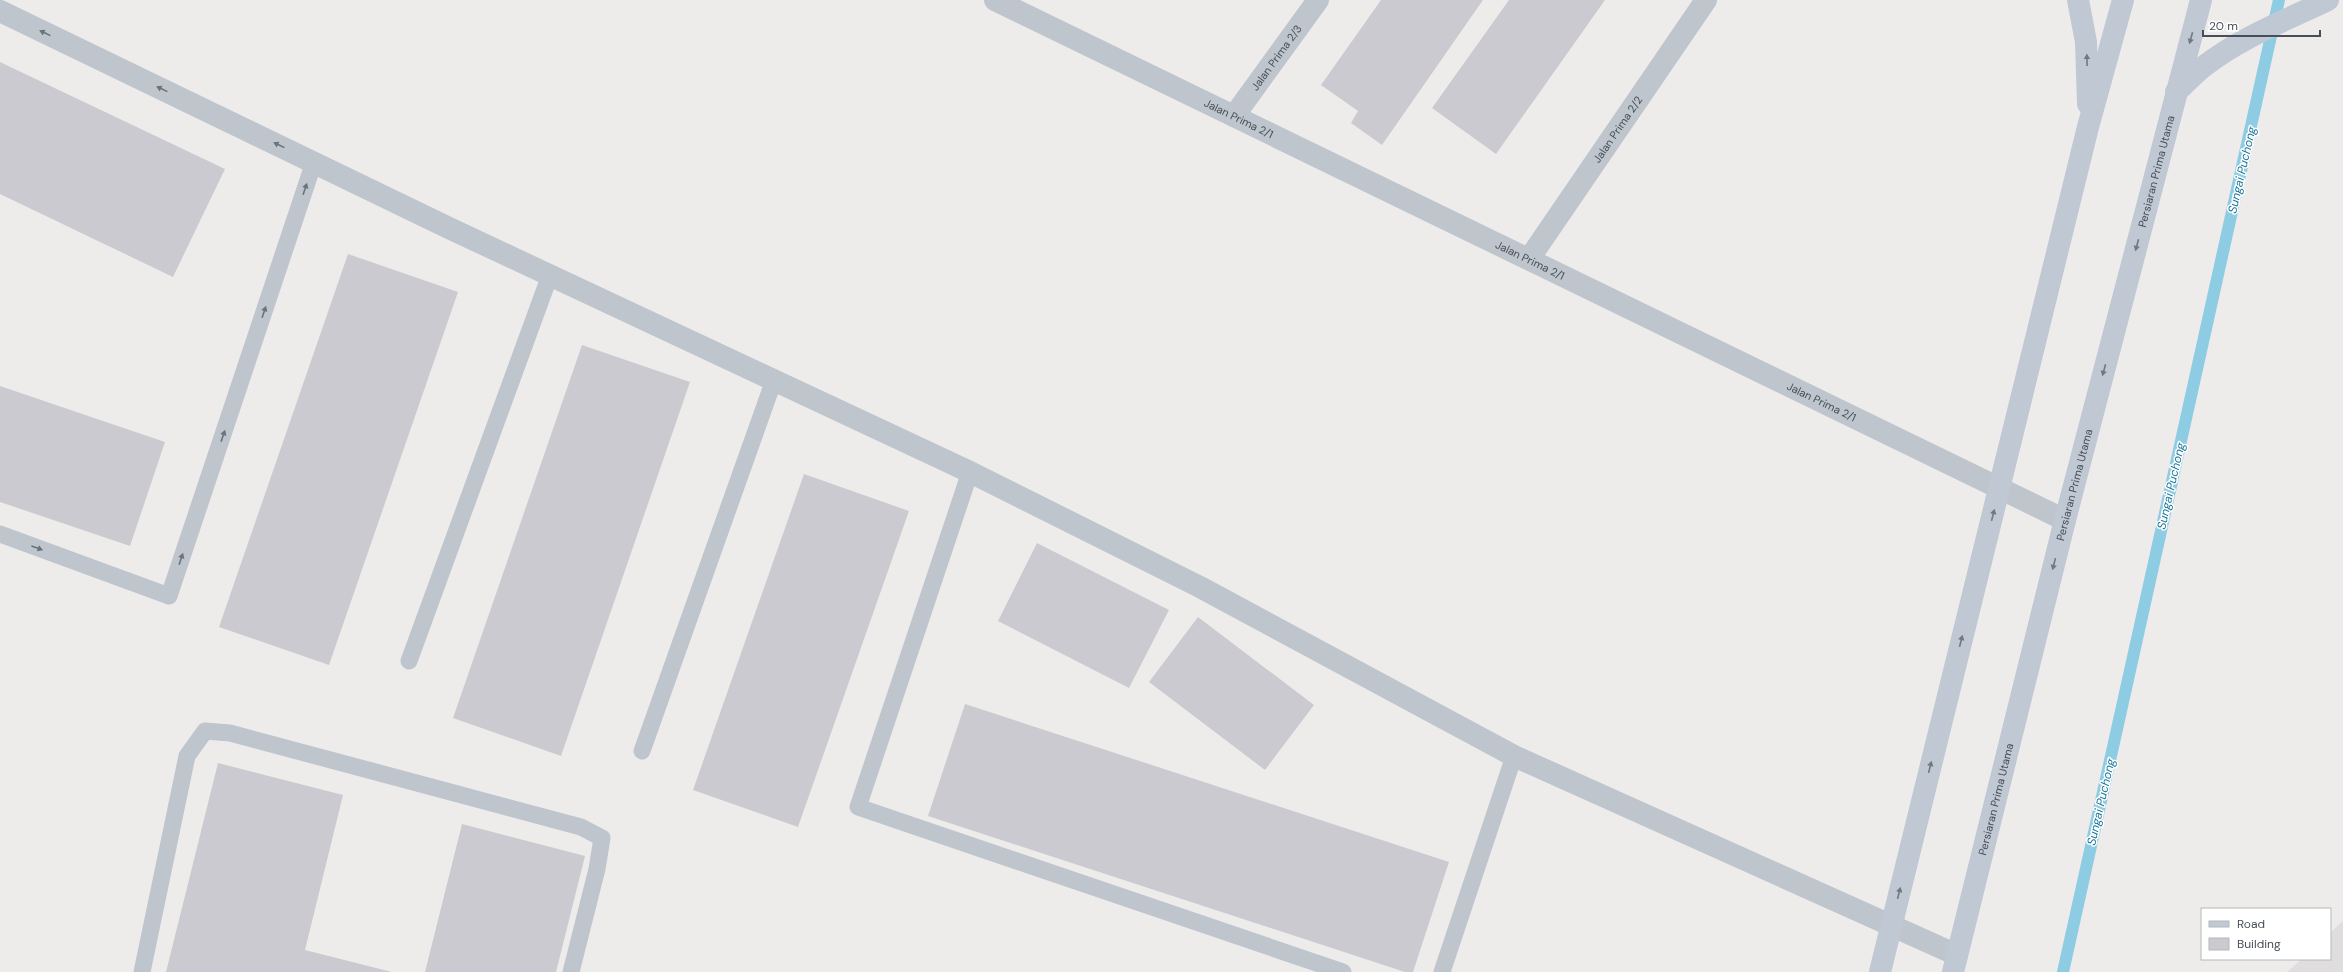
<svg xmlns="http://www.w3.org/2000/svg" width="2343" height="972" viewBox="0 0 2343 972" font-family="'DM Sans',sans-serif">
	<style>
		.education { fill: #dfdddd }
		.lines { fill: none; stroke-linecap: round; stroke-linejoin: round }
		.stream { stroke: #8dcce3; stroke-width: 12 }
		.building { fill: #cacad0 }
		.lane { stroke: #bec5cd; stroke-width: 17 }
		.street { stroke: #bec5cd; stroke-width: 22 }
		.secondary { stroke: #bfc8d3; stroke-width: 22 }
		.oneway { fill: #6a727a }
		.oneway2 { fill: #707982 }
		.labels { text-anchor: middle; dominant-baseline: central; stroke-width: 3; stroke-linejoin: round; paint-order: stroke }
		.street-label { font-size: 11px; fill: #464e57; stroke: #fff }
		.water-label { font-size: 12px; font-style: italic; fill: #187698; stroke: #fff }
	</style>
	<rect width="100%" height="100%" fill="#eeeceb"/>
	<path class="education" d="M2343 921V972H2287L2302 959H2330V933Z"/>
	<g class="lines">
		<path class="stream" d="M2063 972 2279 0"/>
	</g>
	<path class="building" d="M1381 0H1483L1382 145 1351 123 1358 111 1321 85Z
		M1509 0H1605L1496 154 1432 108Z
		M0 62 225 169 173 277 0 194Z
		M348 254 458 292 329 665 219 627Z
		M582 345 690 382 561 756 453 718Z
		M0 386 165 442 130 546 0 502Z
		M804 474 909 511 798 827 693 790Z
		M1037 543 1169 610 1129 688 998 621Z
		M1198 617 1314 705 1265 770 1149 682Z
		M965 704 1449 862 1413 972H1405L928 816Z
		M218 763 343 795 305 950 392 972H166Z
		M462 824 585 856 556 972H425Z"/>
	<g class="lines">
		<path class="lane" d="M970 472 858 807 1343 972
			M0 534 169 596 314 162
			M409 661 550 275
			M642 751 774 380
			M142 972 187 756 205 731 230 733 581 827 602 838 597 869 571 972
			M1442 972 1514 756"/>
		<g class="street">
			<path id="s1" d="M995 0 2065 520"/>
			<path d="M0 11 451 229 970 472 1200 587 1514 756 1957 955"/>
			<path id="s2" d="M1234 116 1318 0"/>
			<path id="s3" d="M1529 259 1706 0"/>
		</g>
		<g class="secondary">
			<path d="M2078 0 2086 42 2088 104"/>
			<path d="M2176 92C2185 84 2194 74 2203 67 2240 38 2286 20 2328 0"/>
			<path d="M1880 972 2088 127 2123 0"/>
			<path id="s4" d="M1953 972 2065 520 2201 0"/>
		</g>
	</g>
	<defs><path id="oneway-solid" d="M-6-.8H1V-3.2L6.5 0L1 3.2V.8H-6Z"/></defs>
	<g class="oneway">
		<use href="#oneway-solid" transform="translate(45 33) rotate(-154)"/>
		<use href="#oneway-solid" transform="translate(162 89) rotate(-154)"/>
		<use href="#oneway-solid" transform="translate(279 145) rotate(-154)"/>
		<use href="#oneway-solid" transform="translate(305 189) rotate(-71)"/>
		<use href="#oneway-solid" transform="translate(264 312) rotate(-71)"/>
		<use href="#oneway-solid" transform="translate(223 436) rotate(-71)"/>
		<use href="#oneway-solid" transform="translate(37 548) rotate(20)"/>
		<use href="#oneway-solid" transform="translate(181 559) rotate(-71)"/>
	</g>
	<g class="oneway2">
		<use href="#oneway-solid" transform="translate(2191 38) rotate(105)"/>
		<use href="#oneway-solid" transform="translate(2087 60) rotate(-91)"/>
		<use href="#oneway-solid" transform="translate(2137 245) rotate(105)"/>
		<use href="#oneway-solid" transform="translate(2104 370) rotate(105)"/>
		<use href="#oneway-solid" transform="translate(1993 515) rotate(-76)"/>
		<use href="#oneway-solid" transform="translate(2054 564) rotate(104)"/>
		<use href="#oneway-solid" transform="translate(1961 641) rotate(-76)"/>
		<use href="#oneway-solid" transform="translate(1930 767) rotate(-76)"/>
		<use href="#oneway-solid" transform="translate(1899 893) rotate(-76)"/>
	</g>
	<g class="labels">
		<g class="street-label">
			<text stroke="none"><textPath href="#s2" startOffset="72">Jalan Prima 2/3</textPath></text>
			<text stroke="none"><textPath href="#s1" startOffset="271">Jalan Prima 2/1</textPath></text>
			<text stroke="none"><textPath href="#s3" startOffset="157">Jalan Prima 2/2</textPath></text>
			<text stroke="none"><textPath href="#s4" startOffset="826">Persiaran Prima Utama</textPath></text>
			<text stroke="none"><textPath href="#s1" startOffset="595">Jalan Prima 2/1</textPath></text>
			<text stroke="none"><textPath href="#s1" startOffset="919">Jalan Prima 2/1</textPath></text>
			<text stroke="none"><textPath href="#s4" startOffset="502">Persiaran Prima Utama</textPath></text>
			<text stroke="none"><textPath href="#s4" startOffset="178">Persiaran Prima Utama</textPath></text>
		</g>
		<g class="water-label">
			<text transform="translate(2242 170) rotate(-77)">Sungai Puchong</text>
			<text transform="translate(2171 486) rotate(-77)">Sungai Puchong</text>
			<text transform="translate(2101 802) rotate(-77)">Sungai Puchong</text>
		</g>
	</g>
	<rect x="2201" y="908" width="130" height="52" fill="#ffffff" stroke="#b5b8bc"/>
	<rect x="2209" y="921" width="20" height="6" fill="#bfc8d3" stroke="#b5b8bc"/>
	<text x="2237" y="928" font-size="12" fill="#464e57">Road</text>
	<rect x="2209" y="938" width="20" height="12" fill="#cacad0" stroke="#b5b8bc"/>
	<text x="2237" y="948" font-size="12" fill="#464e57">Building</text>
	<path d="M2203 30v6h117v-6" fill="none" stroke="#464e57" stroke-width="2"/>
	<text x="2209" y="30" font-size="12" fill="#464e57" stroke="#ffffff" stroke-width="3" paint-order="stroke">20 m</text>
</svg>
